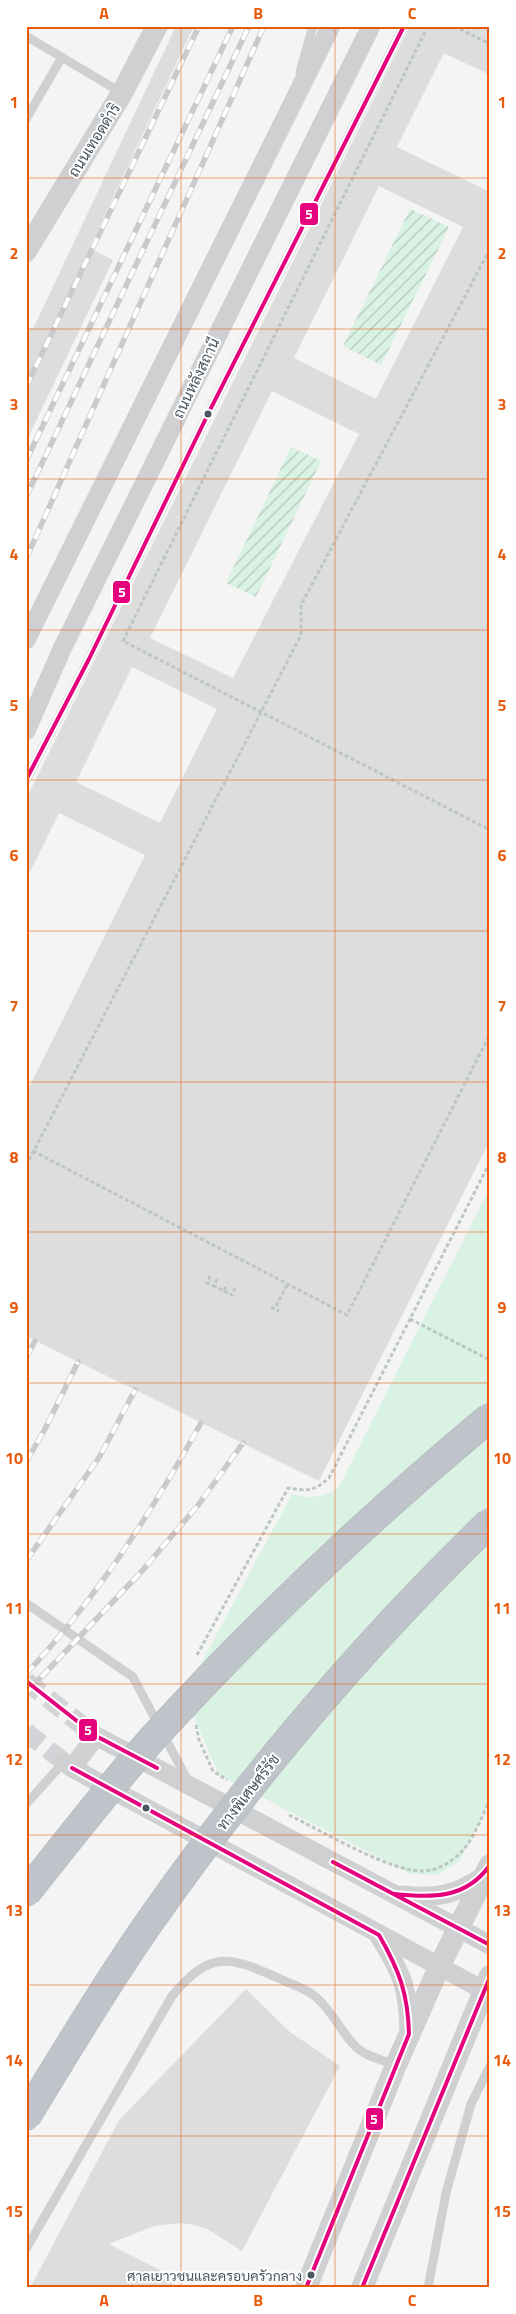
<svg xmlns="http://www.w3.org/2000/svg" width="516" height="2314" viewBox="0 0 516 2314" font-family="'Titillium Web',Sarabun,sans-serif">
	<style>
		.grass { fill: #d9f2e3 }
		.garden { fill: url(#garden-furrows) }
		.building { fill: #ddddde; fill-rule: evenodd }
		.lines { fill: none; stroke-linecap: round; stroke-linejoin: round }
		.minor-tunnel { stroke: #d2d4d7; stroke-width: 19; stroke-dasharray: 19 9; stroke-linecap: butt }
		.path { stroke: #bcc7c4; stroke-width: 3; stroke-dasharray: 4 2.5; stroke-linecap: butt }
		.service { stroke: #ced0d2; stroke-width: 9 }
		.minor { stroke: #ced0d2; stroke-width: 19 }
		.tertiary { stroke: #ced0d2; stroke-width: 22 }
		.rail-casing { stroke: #c9cacc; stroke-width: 5.5 }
		.rail { stroke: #fff; stroke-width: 4; stroke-dasharray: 11; stroke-linecap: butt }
		.motorway-bridge-casing { stroke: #b9bec3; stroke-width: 30; stroke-linecap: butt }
		.motorway-bridge { stroke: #bec4c9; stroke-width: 28 }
		.bus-1-casing { stroke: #fff; stroke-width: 8 }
		.bus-1 { stroke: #e5007d; stroke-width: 4 }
		.grid { fill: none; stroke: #e8590c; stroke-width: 1; stroke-opacity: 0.55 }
		.bus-dot { fill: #4a5661; stroke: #fff; stroke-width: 2 }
		.labels { text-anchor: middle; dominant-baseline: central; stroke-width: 4; stroke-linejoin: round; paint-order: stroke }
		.bus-label { font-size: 14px; fill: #4a5661; stroke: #fff; text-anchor: end }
		.street-label { font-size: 15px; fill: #4a5661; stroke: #fff }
		.line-badge { stroke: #fff; stroke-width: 2 }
		.badge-label { font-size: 14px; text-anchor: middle; font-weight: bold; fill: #fff }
		.neatline { fill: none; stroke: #e8590c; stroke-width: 2 }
		.grid-label { font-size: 16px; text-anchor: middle; font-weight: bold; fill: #e8590c }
	</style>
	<defs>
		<pattern id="garden-furrows" width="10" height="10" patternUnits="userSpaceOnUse" patternTransform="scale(1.25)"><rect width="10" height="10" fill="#d9f2e3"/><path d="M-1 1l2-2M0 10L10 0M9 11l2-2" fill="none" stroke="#b2c7bb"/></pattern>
	</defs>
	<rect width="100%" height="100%" fill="#f4f4f4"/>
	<path class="grass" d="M490 1187V1800L460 1861 437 1875 411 1874 219 1775 184 1695 292 1494C313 1499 321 1498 339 1487Z"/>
	<path class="garden" d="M410 209 449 227 381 365 343 346Z
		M291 447 321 461 256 597 226 583Z"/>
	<path class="building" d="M176 26H194L89 248 113 260 26 442V326L33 329Z
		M410 26H482L490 30V75L444 53 397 147 490 192V1140L319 1481 26 1336V1093L145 855 59 813 26 880V799ZM379 186 463 227 376 399 294 358ZM272 391 359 434 233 678 150 638ZM132 667 217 709 160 823 76 782Z
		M246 1989 290 2032 340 2066 242 2251 209 2230 195 2225 180 2223 154 2226 109 2244 160 2270 176 2288H30L119 2120Z"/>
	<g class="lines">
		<path class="minor-tunnel" d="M26 1681 88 1730
			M26 1732 64 1762"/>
		<path class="path" d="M428 26 123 641 490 830
			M454 26 490 44
			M33 1151 347 1315 490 1034
			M26 1166 301 635V605L490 249
			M210 1276 207 1283 214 1286
			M217 1279 214 1286 224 1291 227 1284
			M224 1291 232 1295 235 1288
			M276 1306 287 1285
			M271 1307 279 1311
			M410 1319 490 1360
			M197 1655 288 1488C308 1491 313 1492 329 1478L490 1162
			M196 1725 199 1740 213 1771 227 1780
			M289 1815C320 1830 390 1872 423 1871 438 1871 453 1861 463 1850 475 1837 482 1815 490 1800"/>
		<path class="service" d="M26 36 122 93
			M300 72 313 26
			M26 119 62 57
			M26 780 89 659 209 412 404 26
			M26 1603 133 1677 188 1781
			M26 1804 64 1762
			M26 2249 172 1996C210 1951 227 1955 278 1978 290 1984 306 1988 316 1997 332 2011 340 2030 354 2045 364 2056 382 2060 395 2065
			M428 2288 446 2193 471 2104 490 2066"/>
		<path class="minor" d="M26 640 331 26
			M26 731 62 649 371 26
			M88 1730 96 1736 490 1945
			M64 1762 72 1768 483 1990
			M72 1768 96 1736
			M403 1895C437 1899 455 1895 484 1876
			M379 1936C403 1975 408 1987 409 2034"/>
		<path class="tertiary" d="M26 251 122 93 157 26
			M306 2288 396 2065 439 1967 490 1865
			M362 2288 490 1976"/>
		<defs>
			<path id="rail" d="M26 387 199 26
				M26 461 233 26
				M26 497 249 26
				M26 559 264 26
				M26 1358 35 1341
				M26 1462 45 1429 78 1362
				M26 1561 100 1456 135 1390
				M26 1674C97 1598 151 1513 201 1423
				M26 1693 142 1571 199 1504 243 1443"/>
		</defs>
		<use href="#rail" class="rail-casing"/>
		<use href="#rail" class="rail"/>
		<defs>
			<path id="motorway-bridge" d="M26 1893C68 1841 108 1788 153 1738 257 1624 371 1516 490 1417
				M26 2117C65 2053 103 1989 146 1927 247 1782 363 1645 490 1522"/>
		</defs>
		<use href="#motorway-bridge" class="motorway-bridge-casing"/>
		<use href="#motorway-bridge" class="motorway-bridge"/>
		<defs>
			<path id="bus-1" d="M26 780 89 659 209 412 404 26
				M26 1681 96 1736 157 1768
				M72 1768 379 1935C399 1970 408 1993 409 2034L306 2288
				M333 1862 490 1945
				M394 1894C432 1898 466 1899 490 1865
				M362 2288 490 1977"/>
		</defs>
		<use href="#bus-1" class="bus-1-casing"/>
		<use href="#bus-1" class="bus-1"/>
	</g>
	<path class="grid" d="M181 26V2288M335 26V2288M26 178H490M26 329H490M26 479H490M26 630H490M26 780H490M26 931H490M26 1082H490M26 1232H490M26 1383H490M26 1534H490M26 1684H490M26 1835H490M26 1985H490M26 2136H490"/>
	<g class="bus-dot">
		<circle cx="208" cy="414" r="4.5"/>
		<circle cx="146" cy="1808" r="4.5"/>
		<circle cx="311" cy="2275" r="4.5"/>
	</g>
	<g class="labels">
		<g class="bus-label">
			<text x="302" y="2275">ศาลเยาวชนและครอบครัวกลาง</text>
		</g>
		<g class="street-label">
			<text transform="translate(94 140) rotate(-58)">ถนนเทอดดำริ</text>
			<text transform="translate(196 378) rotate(-64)">ถนนหลังสถานี</text>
			<text transform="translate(248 1792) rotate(-52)">ทางพิเศษศรีรัช</text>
		</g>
	</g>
	<g class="line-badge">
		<rect x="299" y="202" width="20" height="24" rx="5" fill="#e5007d"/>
		<rect x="112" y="580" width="19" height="24" rx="5" fill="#e5007d"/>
		<rect x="78" y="1718" width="20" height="24" rx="5" fill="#e5007d"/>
		<rect x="365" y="2107" width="19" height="24" rx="5" fill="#e5007d"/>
	</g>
	<g class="badge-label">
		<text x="309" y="219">5</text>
		<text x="122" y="597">5</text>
		<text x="88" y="1735">5</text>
		<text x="374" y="2124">5</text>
	</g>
	<rect width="516" height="2314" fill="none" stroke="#ffffff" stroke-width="55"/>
	<rect x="28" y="28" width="460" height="2258" class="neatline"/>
	<g class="grid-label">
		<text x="104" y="19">A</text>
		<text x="258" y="19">B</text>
		<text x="412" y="19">C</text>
		<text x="14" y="108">1</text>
		<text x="502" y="108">1</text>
		<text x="14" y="259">2</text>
		<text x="502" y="259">2</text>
		<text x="14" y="410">3</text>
		<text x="502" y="410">3</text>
		<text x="14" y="560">4</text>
		<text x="502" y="560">4</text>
		<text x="14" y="711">5</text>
		<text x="502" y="711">5</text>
		<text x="14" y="861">6</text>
		<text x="502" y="861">6</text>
		<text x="14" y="1012">7</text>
		<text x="502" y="1012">7</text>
		<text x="14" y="1163">8</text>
		<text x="502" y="1163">8</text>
		<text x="14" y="1313">9</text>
		<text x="502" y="1313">9</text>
		<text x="14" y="1464">10</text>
		<text x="502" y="1464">10</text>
		<text x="14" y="1614">11</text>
		<text x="502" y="1614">11</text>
		<text x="14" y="1765">12</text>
		<text x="502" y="1765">12</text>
		<text x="14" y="1916">13</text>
		<text x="502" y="1916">13</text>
		<text x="14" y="2066">14</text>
		<text x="502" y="2066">14</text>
		<text x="14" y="2217">15</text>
		<text x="502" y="2217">15</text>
		<text x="104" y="2306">A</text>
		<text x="258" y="2306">B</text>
		<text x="412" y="2306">C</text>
	</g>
</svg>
